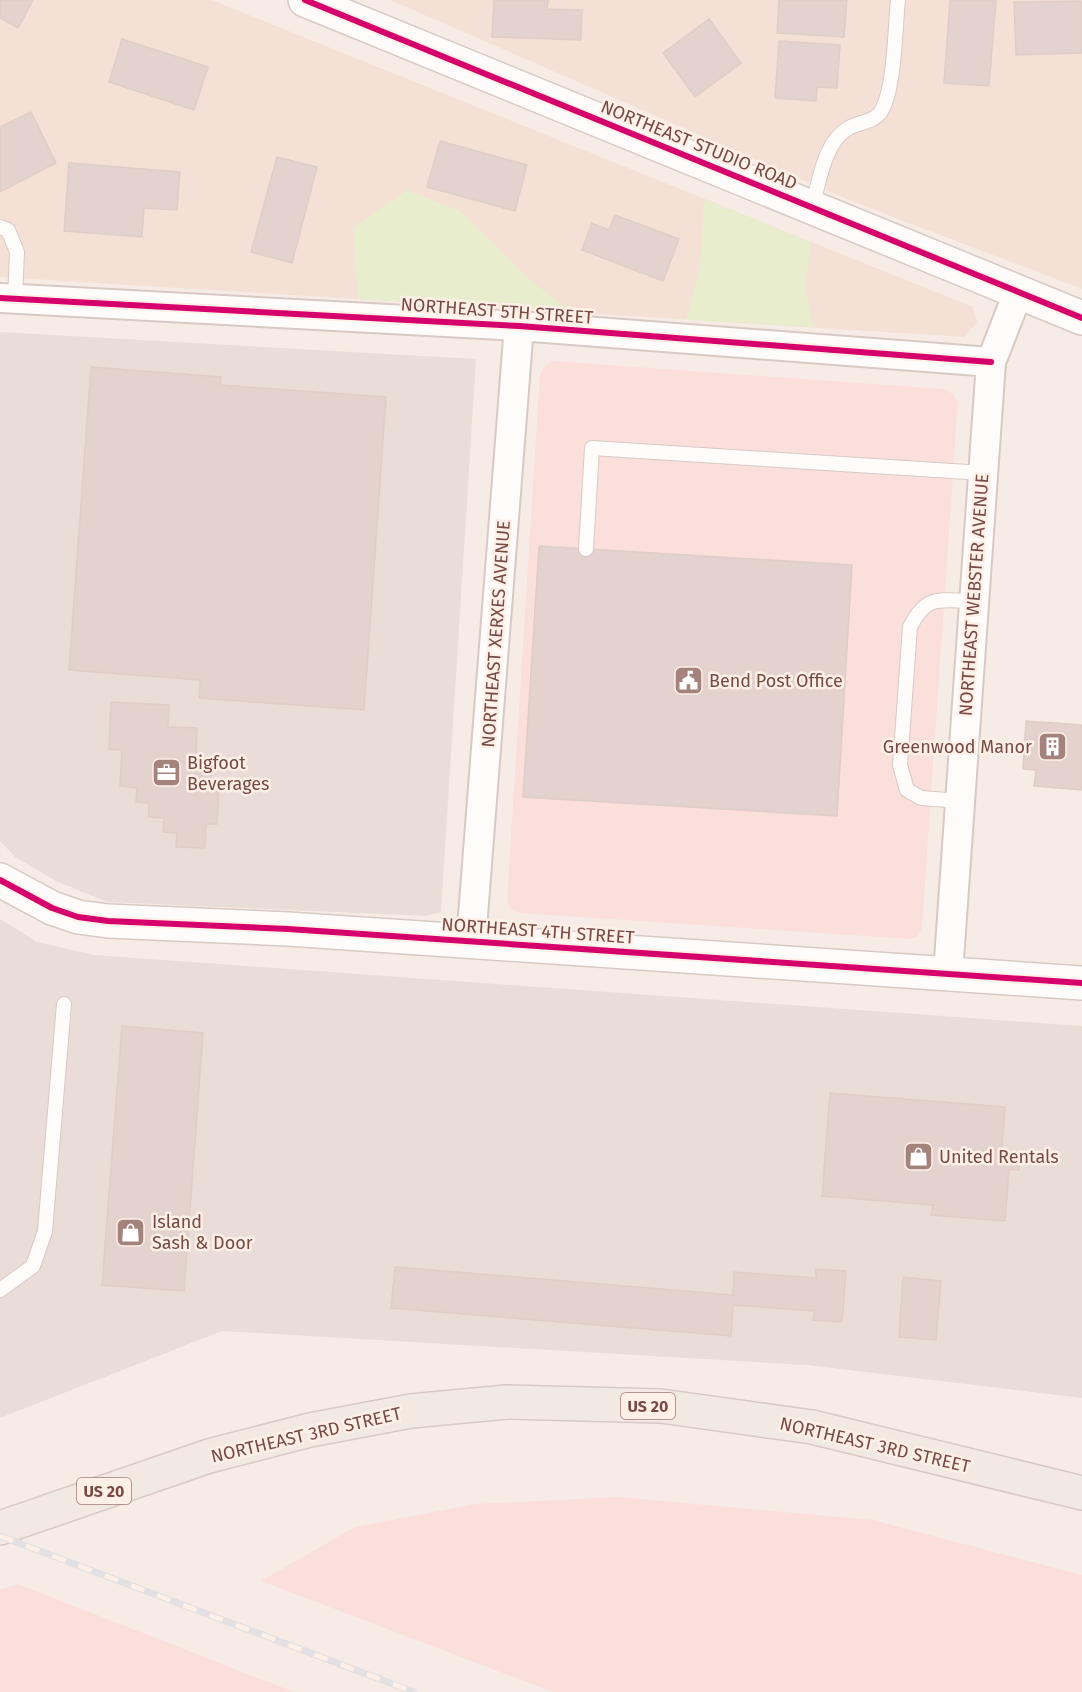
<svg xmlns="http://www.w3.org/2000/svg" width="1082" height="1692" viewBox="0 0 1082 1692" font-family="'Fira Sans',sans-serif">
	<style>
		.residential { fill: #f5e0d6 }
		.commercial { fill: #fbdfdb }
		.industrial { fill: #eadcd7 }
		.green { fill: #e8edce }
		.building { fill: #e3d2cd; stroke: #e0cdc7; stroke-width: 1.5 }
		.lines { fill: none; stroke-linecap: round; stroke-linejoin: round }
		.service-casing { stroke: #d8c9c4; stroke-width: 16 }
		.minor-casing { stroke: #d8c9c4; stroke-width: 32 }
		.tertiary-casing { stroke: #d8c9c4; stroke-width: 36 }
		.primary-casing { stroke: #d9c9c6; stroke-width: 36 }
		.service { stroke: #fefcfb; stroke-width: 14 }
		.minor { stroke: #fefcfb; stroke-width: 28 }
		.tertiary { stroke: #fefcfb; stroke-width: 33 }
		.primary { stroke: #f2e9e3; stroke-width: 33 }
		.rail-casing { stroke: #e3e0e3; stroke-width: 7 }
		.rail { stroke: #fff0e7; stroke-width: 4.5; stroke-dasharray: 14; stroke-linecap: butt }
		.cycleway-casing { stroke: #fff0e7; stroke-width: 10 }
		.cycleway { stroke: #d6006c; stroke-width: 6 }
		.labels { text-anchor: middle; dominant-baseline: central; stroke-width: 5; stroke-linejoin: round; paint-order: stroke }
		.shield { fill: #fff0e7; stroke: #a07c75; stroke-width: 1.5 }
		.shield-label { font-size: 16px; font-weight: bold; fill: #774a44 }
		.street-label { font-size: 18px; fill: #774a44; stroke: #fff0e7 }
		.poi-label { font-size: 18px; fill: #774a44; stroke: #fff0e7; text-anchor: start }
	</style>
	<rect width="100%" height="100%" fill="#f7ece5"/>
	<path class="residential" d="M0 0H212L973 307 977 322 965 337 0 277Z
		M390 0H1082V289L851 201Z"/>
	<path class="commercial" d="M553 361 943 389 953 394 958 401 922 927 918 937 910 939 519 913 509 908 507 900 540 374 545 366Z
		M619 1497 873 1520 1082 1575V1692H553L261 1581 355 1527 476 1504Z
		M18 1584 294 1692H0V1590Z"/>
	<path class="industrial" d="M0 332 476 359 441 912 427 916 107 902 56 881 15 857 0 841Z
		M0 919 37 942 94 955 1082 1026V1398L807 1365 222 1331 0 1418Z"/>
	<path class="green" d="M407 190 460 211 530 280 571 312 358 299 353 228Z
		M704 199 811 242 805 287 813 327 686 320 700 267Z"/>
	<path class="building" d="M0 0H33L18 28 0 18Z
		M494 0H548L547 9 582 10 581 40 492 37Z
		M779 0H847L844 37 777 33Z
		M950 0H996L989 86 944 83Z
		M1082 1V53L1016 55 1014 2Z
		M709 19 741 63 695 97 663 53Z
		M122 39 208 67 194 110 109 82Z
		M779 41 840 45 837 88 817 87 816 101 775 98Z
		M31 112 56 163 0 192V127Z
		M440 141 527 165 515 211 427 187Z
		M277 157 317 167 292 263 251 252Z
		M69 163 180 172 177 210 144 208 142 237 64 231Z
		M615 215 679 239 663 281 582 250 592 223 609 230Z
		M91 367 221 377 220 385 386 397 364 710 199 698 200 680 69 670Z
		M539 546 852 565 837 816 523 797Z
		M111 702 169 705 168 727 197 728 196 759 212 760 210 789 219 790 217 824H206L205 848 176 847 177 833 163 832 164 818 149 817V803L136 802 137 788 120 786 122 750 109 749Z
		M1026 721 1082 725V790L1034 786 1036 770 1023 769Z
		M122 1026 203 1033 184 1291 102 1285Z
		M830 1093 1005 1107 1001 1156 1020 1158 1019 1170 1009 1169 1005 1221 931 1215 933 1205 822 1196Z
		M395 1267 733 1295 734 1272 816 1278V1269L846 1271 842 1322 813 1320 814 1311 733 1305 731 1336 391 1308Z
		M903 1277 941 1281 936 1340 899 1337Z"/>
	<g class="lines">
		<defs>
			<path id="service" d="M812 207C819 183 824 143 847 129 857 122 872 123 880 113 895 92 895 27 898 0
				M0 227 8 230 17 252 15 299
				M586 549 592 448 983 473
				M960 801 921 798 907 790 900 765 910 627C927 593 940 601 974 601
				M0 1290 33 1266 45 1231 64 1004"/>
			<path id="minor" d="M0 298 519 326 991 362
				M471 941 519 326
				M948 974 991 362 1018 293"/>
			<path id="tertiary" d="M305 0 1082 318
				M0 880 52 908 78 917 108 921 288 929 1082 983"/>
			<path id="primary" d="M0 1528 209 1456 310 1430 411 1411 507 1402 661 1406 812 1427 1082 1493"/>
		</defs>
		<use href="#service" class="service-casing"/>
		<use href="#minor" class="minor-casing"/>
		<use href="#tertiary" class="tertiary-casing"/>
		<use href="#primary" class="primary-casing"/>
		<use href="#service" class="service"/>
		<use href="#minor" class="minor"/>
		<use href="#tertiary" class="tertiary"/>
		<use href="#primary" class="primary"/>
		<defs>
			<path id="rail" d="M0 1536 414 1692"/>
		</defs>
		<use href="#rail" class="rail-casing"/>
		<use href="#rail" class="rail"/>
		<defs>
			<path id="cycleway" d="M305 0 1082 318
				M0 298 519 326 991 362
				M0 880 52 908 78 917 108 921 288 929 1082 983"/>
		</defs>
		<use href="#cycleway" class="cycleway-casing"/>
		<use href="#cycleway" class="cycleway"/>
	</g>
	<defs>
		<symbol id="civic-square" viewBox="-11 -11 22 22"><rect x="-9" y="-9" width="18" height="18" rx="4" fill="#a4837c" stroke="#fff0e7"/><path d="M-.6-6.5H3V-4.5H.6V-3L4-1V1h2V6H-6V1h2V-1L-.6-3ZM-1.2 2.5V6h2.4V2.5Z" fill="#fff"/></symbol>
		<symbol id="building-square" viewBox="-11 -11 22 22"><rect x="-9" y="-9" width="18" height="18" rx="4" fill="#a4837c" stroke="#fff0e7"/><path d="M-4-6H4V6H1V3H-1V6H-4ZM-2.5-4.3h1.7v1.8h-1.7ZM.8-4.3h1.7v1.8H.8ZM-2.5-1h1.7V.8h-1.7ZM.8-1h1.7V.8H.8Z" fill="#fff"/></symbol>
		<symbol id="office-square" viewBox="-11 -11 22 22"><rect x="-9" y="-9" width="18" height="18" rx="4" fill="#a4837c" stroke="#fff0e7"/><path d="M-6-3h4V-5.5h4V-3h4V5H-6ZM-1-4.5V-3h2v-1.5ZM-6 0V1H6V0Z" fill="#fff"/></symbol>
		<symbol id="shop-square" viewBox="-11 -11 22 22"><rect x="-9" y="-9" width="18" height="18" rx="4" fill="#a4837c" stroke="#fff0e7"/><path d="M-5-2.5h2.3a2.7 3.5 0 0 1 5.4 0H5L5.5 6h-11ZM-1.5-2.5h3a1.5 2.3 0 0 0-3 0Z" fill="#fff"/></symbol>
	</defs>
	<g fill-rule="evenodd">
		<use href="#civic-square" x="672" y="664" width="33" height="33"/>
		<use href="#building-square" x="1036" y="730" width="33" height="33"/>
		<use href="#office-square" x="150" y="756" width="33" height="33"/>
		<use href="#shop-square" x="902" y="1140" width="33" height="33"/>
		<use href="#shop-square" x="114" y="1216" width="33" height="33"/>
	</g>
	<g class="labels">
		<g class="shield">
			<rect x="621" y="1393" width="54" height="26" rx="4.5"/>
			<rect x="77" y="1478" width="54" height="26" rx="4.5"/>
		</g>
		<g class="shield-label">
			<text x="648" y="1406">US 20</text>
			<text x="104" y="1491">US 20</text>
		</g>
		<g class="street-label">
			<text transform="translate(699 145) rotate(22)">NORTHEAST STUDIO ROAD</text>
			<text transform="translate(497 311) rotate(4)">NORTHEAST 5TH STREET</text>
			<text transform="translate(974 595) rotate(-86)">NORTHEAST WEBSTER AVENUE</text>
			<text transform="translate(496 634) rotate(-86)">NORTHEAST XERXES AVENUE</text>
			<text transform="translate(538 931) rotate(4)">NORTHEAST 4TH STREET</text>
			<text transform="translate(306 1435) rotate(-13)">NORTHEAST 3RD STREET</text>
			<text transform="translate(875 1445) rotate(13)">NORTHEAST 3RD STREET</text>
		</g>
		<g class="poi-label">
			<text x="709" y="681">Bend Post Office</text>
			<text x="1032" y="747" text-anchor="end">Greenwood Manor</text>
			<text x="187" y="763">Bigfoot<tspan x="187" dy="21">Beverages</tspan></text>
			<text x="939" y="1157">United Rentals</text>
			<text x="152" y="1222">Island<tspan x="152" dy="21">Sash &amp; Door</tspan></text>
		</g>
	</g>
</svg>
